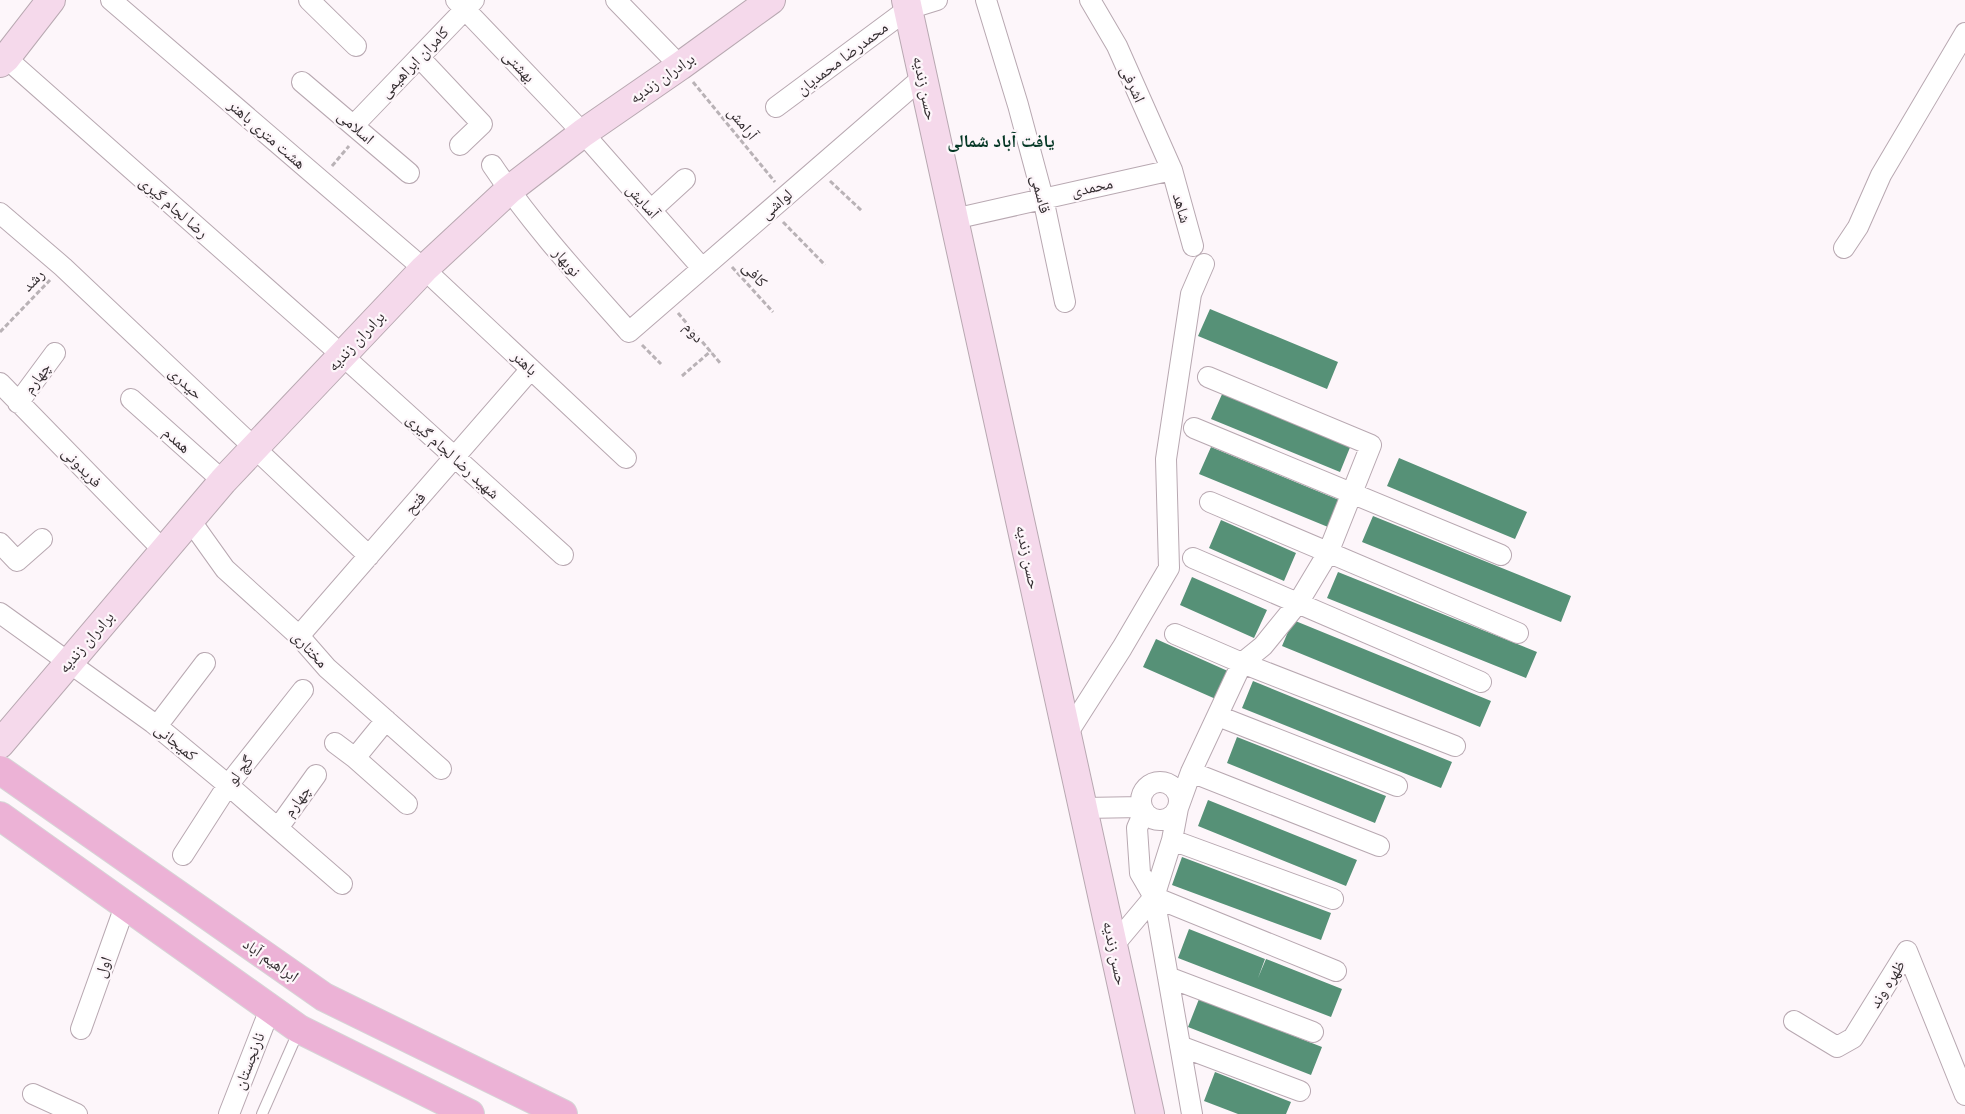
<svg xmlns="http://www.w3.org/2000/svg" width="1965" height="1114" viewBox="0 0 1965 1114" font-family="Karla,'Noto Naskh Arabic',sans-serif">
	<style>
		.building { fill: #569177 }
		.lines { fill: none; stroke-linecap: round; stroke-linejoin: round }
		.lane-casing { stroke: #b8a8b1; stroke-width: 12 }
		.street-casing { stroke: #b8a8b1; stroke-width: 22 }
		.secondary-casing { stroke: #b8a8b1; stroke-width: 30 }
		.primary-casing { stroke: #d6d5d6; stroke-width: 30 }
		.path { stroke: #b9b2b6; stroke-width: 3; stroke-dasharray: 5 2.5; stroke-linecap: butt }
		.lane { stroke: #fff; stroke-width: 10 }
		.street { stroke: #fff; stroke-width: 20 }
		.secondary { stroke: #f5d9eb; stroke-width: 28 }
		.primary { stroke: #ecb2d6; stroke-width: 28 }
		.labels { text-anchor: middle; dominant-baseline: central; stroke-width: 4.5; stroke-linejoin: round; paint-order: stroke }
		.street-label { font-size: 16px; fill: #332d30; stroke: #fdf6fa }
		.neighbourhood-label { font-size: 18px; font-weight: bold; fill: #053725; stroke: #fdf6fa }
	</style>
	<rect width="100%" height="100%" fill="#fdf6fa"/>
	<path class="building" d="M1210 309 1338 362 1327 389 1198 336Z
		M1223 392 1351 445 1340 472 1211 419Z
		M1211 447 1339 500 1328 527 1199 474Z
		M1399 458 1527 512 1515 539 1387 486Z
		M1373 516 1571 596 1561 622 1362 542Z
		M1221 520 1296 553 1284 581 1209 548Z
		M1338 572 1537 652 1526 678 1327 598Z
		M1192 577 1267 610 1254 638 1180 605Z
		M1293 620 1491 701 1480 727 1282 646Z
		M1156 639 1230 672 1218 700 1143 667Z
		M1253 681 1452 762 1441 788 1242 708Z
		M1237 737 1386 796 1375 823 1227 763Z
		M1208 800 1357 860 1346 886 1198 826Z
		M1182 857 1331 913 1321 940 1172 885Z
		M1189 929 1265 959 1258 978 1266 959 1342 989 1331 1017 1178 958Z
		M1199 999 1322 1047 1311 1075 1188 1027Z
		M1215 1072 1291 1102 1286 1114H1238L1204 1101Z"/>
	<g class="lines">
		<defs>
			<path id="lane" d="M262 1114 299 1030"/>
			<path id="street" d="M111 0 424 269 626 458
				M309 0 356 46
				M456 0 583 133 702 268
				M616 0 680 66
				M986 0 1018 105 1043 198 1065 302
				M1090 0 1117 46 1172 170 1193 246
				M419 57 482 124 460 145
				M6 58 343 356 563 555
				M302 82 409 173
				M776 107 908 9 937 0
				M354 125 474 0
				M492 165C532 225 581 278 629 332L923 77
				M651 210 685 179
				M0 213 63 267 369 556
				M954 219 1172 170
				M1844 248 1858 227 1881 175 1965 33
				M0 383 164 551
				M131 399 223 481
				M18 403 55 353
				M1194 428 1501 555
				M1210 502 1518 633
				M190 520 225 569 299 636 327 668 441 769
				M0 543 17 561 42 539
				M1193 558 1481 682
				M0 613 153 723 228 785 342 884
				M1175 634 1242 663 1455 746
				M299 636 531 369
				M1218 716 1397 786
				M386 720 355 758 407 804
				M157 726 205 663
				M1067 734 1122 648 1169 568 1166 459 1191 294 1204 264
				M335 743 355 758
				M1191 772 1379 846
				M1141 801a19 19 0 1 1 38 0a19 19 0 1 1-38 0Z
				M1083 808 1142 807
				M1144 812 1137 828 1140 873 1154 897
				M278 828 316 775
				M1172 840 1333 899
				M183 855 228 785 303 690
				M1113 946 1154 897 1172 840 1178 808 1191 772 1242 663 1263 646 1298 603 1328 553 1371 445 1208 377
				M1168 977 1313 1032
				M1794 1021 1837 1047 1853 1038 1907 951 1965 1095
				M81 1029 125 906
				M1180 1046 1300 1091
				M33 1094 77 1114
				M229 1114 270 1009
				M1192 1114 1154 897 1336 971"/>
			<path id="secondary" d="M906 0 1150 1114
				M0 63 6 58 51 0
				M0 744 223 481 424 269 509 190 583 133 680 66 771 0"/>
			<path id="primary" d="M0 770 324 997 563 1114
				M0 816 299 1029 470 1114"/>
		</defs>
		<use href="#lane" class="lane-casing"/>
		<use href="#street" class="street-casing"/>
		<use href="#secondary" class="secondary-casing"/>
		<use href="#primary" class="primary-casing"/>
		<path class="path" d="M693 82 775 182
			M332 166 349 146
			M830 181 862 211
			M783 222 825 265
			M732 267 773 312
			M678 313 721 364
			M0 332 50 280
			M642 345 661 364
			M682 376 711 351"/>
		<use href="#lane" class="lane"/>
		<use href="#street" class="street"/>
		<use href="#secondary" class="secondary"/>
		<use href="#primary" class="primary"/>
	</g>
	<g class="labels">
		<g class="street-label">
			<text transform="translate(842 58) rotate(-37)">محمدرضا محمدیان</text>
			<text transform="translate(414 62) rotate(-46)">کامران ابراهیمی</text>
			<text transform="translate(519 66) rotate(46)">بهشتی</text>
			<text transform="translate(662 78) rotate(-35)">برادران زندیه</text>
			<text transform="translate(1133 84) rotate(66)">اشرفی</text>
			<text transform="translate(925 88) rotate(78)">حسن زندیه</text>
			<text transform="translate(743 123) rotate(51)">آرامش</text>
			<text transform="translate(356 127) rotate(41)">اسلامی</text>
			<text transform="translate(267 134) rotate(41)">هشت متری باهنر</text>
			<text transform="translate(1092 187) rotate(-12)">محمدی</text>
			<text transform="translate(1041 194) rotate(76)">قاسمی</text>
			<text transform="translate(643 201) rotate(48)">آسایش</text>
			<text transform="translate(776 204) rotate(-41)">لواشی</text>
			<text transform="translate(174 207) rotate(41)">رضا لجام گیری</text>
			<text transform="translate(1182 208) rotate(74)">شاهد</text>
			<text transform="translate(567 262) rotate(49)">نوبهار</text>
			<text transform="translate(755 274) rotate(48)">کافی</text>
			<text transform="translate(33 280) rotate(-46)">رشد</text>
			<text transform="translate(694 332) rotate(50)">دوم</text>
			<text transform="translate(356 341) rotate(-47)">برادران زندیه</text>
			<text transform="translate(525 363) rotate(43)">باهنر</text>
			<text transform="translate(37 378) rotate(-54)">چهارم</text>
			<text transform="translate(186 383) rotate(43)">حیدری</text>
			<text transform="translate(177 440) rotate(42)">همدم</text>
			<text transform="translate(453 456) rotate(42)">شهید رضا لجام گیری</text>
			<text transform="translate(82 467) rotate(46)">فریدونی</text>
			<text transform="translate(415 503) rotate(-49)">فتح</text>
			<text transform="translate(1028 557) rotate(78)">حسن زندیه</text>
			<text transform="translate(86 642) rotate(-49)">برادران زندیه</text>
			<text transform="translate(310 649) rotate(47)">مختاری</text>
			<text transform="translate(176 742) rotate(39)">کمیجانی</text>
			<text transform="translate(240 770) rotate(-52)">گچ لو</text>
			<text transform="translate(297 801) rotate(-54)">چهارم</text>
			<text transform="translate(1115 953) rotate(78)">حسن زندیه</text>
			<text transform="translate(271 960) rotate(35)">ابراهیم آباد</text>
			<text transform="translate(103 967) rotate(-70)">اول</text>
			<text transform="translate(1887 984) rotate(-58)">ظهره وند</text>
			<text transform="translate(249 1061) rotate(-69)">نارنجستان</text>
		</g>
		<g class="neighbourhood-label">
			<text x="1001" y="141">یافت آباد شمالی</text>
		</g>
	</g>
</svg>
